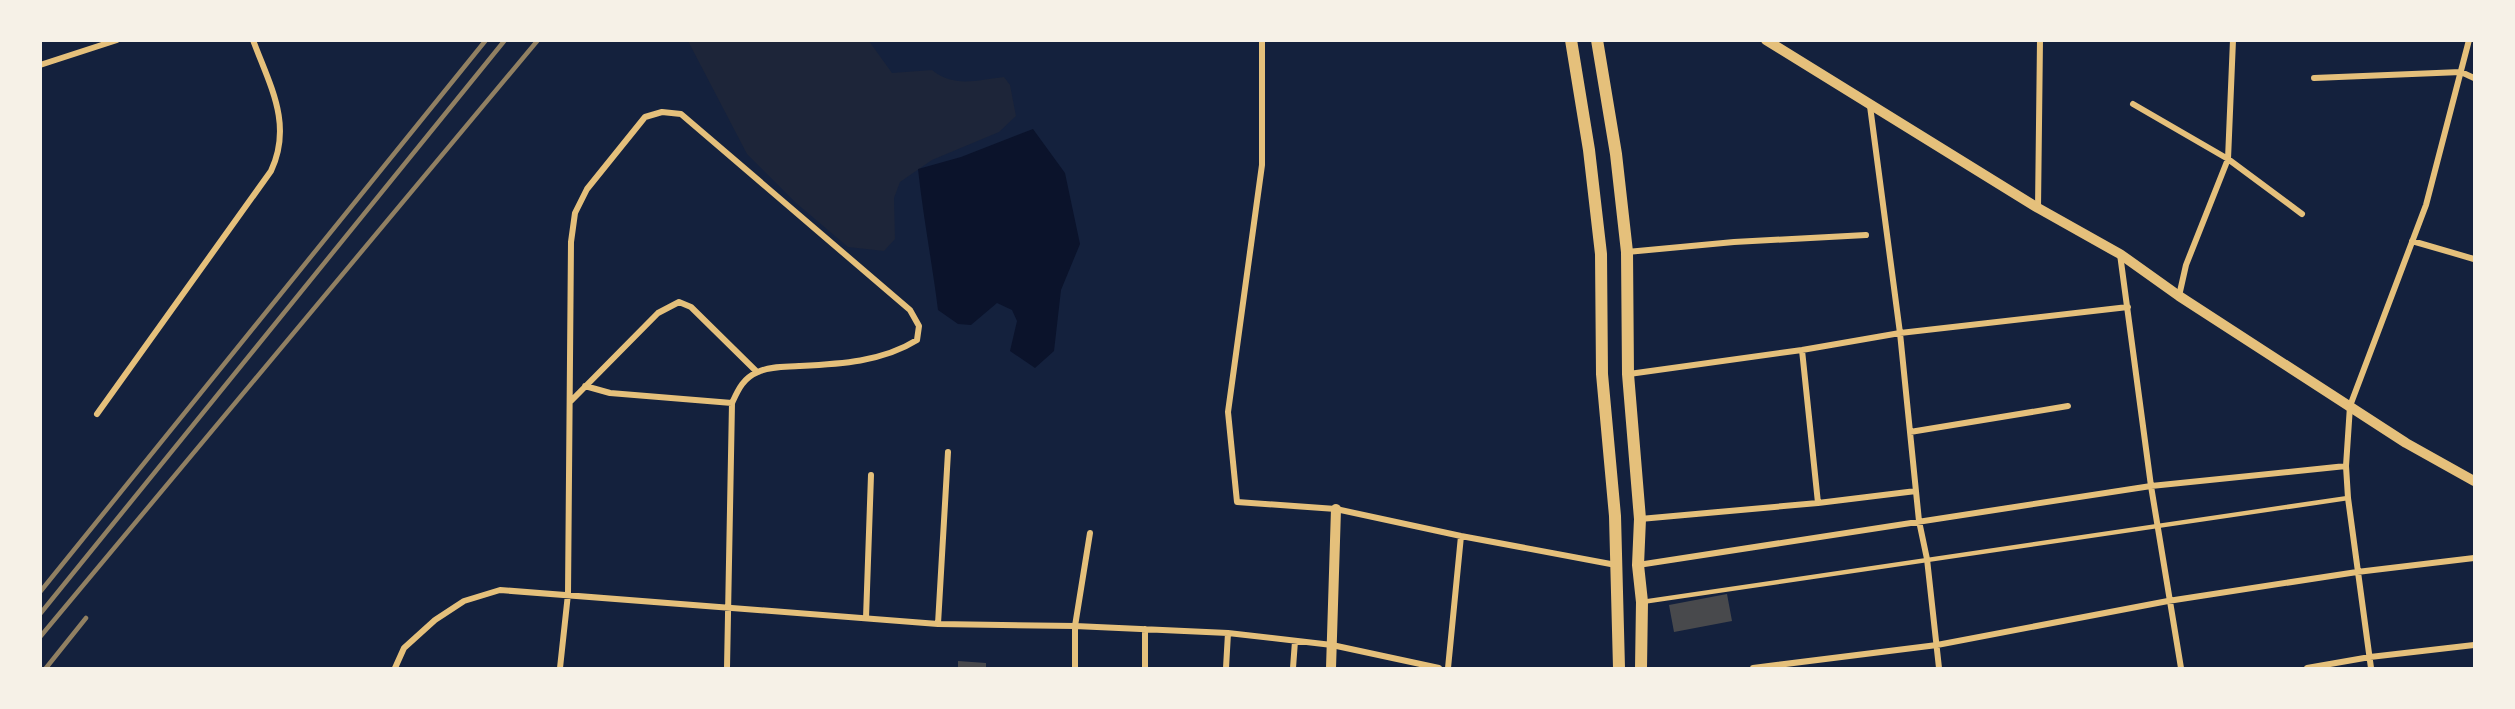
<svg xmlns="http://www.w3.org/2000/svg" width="2515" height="709" viewBox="0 0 2515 709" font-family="Quicksand,sans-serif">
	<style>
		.green { fill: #1d2539 }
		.water { fill: #0b132b }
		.building { fill: #48494c }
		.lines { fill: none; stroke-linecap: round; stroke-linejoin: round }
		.service { stroke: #e5c07b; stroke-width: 4.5 }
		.minor { stroke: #e5c07b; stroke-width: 6 }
		.tertiary { stroke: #e5c07b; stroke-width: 10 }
		.secondary { stroke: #e5c07b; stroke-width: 12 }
		.rail { stroke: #918062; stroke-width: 4.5 }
	</style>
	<rect width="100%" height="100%" fill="#14213d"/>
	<path class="green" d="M688 41H869L892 73 932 70C954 88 977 80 1004 77L1010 85 1016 116 999 132 932 160 900 182 894 198 895 239 884 251 848 247 796 203 747 154Z"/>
	<path class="water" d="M1033 129 1065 173 1080 244 1061 290 1054 351 1035 368 1010 351 1017 321 1012 310 997 303 971 325 958 324 938 310C932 262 923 216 918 169L961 157Z"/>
	<path class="building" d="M1727 594 1732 621 1674 632 1669 605Z
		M958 661 986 663V668H958Z"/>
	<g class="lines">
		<path class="service" d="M1642 602 2348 498"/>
		<path class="minor" d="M1262 40V165L1228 412 1237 502 1336 509 1461 536 1616 565
			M40 65 117 40
			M2314 78 2461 72 2474 78
			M2133 104 2228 159 2302 214
			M1870 106 1900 333 1919 521 1927 559 1939 668
			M2038 208 2040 40
			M2412 241 2474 259
			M1627 252 1734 242 1866 235
			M2120 254 2151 486 2181 668
			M2179 296 2186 265 2228 159 2233 40
			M1802 350 1818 503
			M1629 374 1802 350 1900 333 2128 307
			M585 386 610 393 732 403
			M570 402 658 313 679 302 691 307 757 372
			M97 414 271 171C293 124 270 86 253 40
			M1910 432 2068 406
			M1640 519 1818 503 1916 491
			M1638 565 2151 486 2346 466
			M866 618 871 475
			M938 624 948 452
			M1145 629V668
			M395 668 404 648 435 620 464 601 500 590 938 624 1075 626 1228 633 1332 645 1439 668
			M560 668 568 594 571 242 575 213 587 189 645 117 662 112 681 114 910 310 919 326 917 340C882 362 839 364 799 366 786 367 770 366 758 372 743 378 738 390 732 403L727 668
			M1075 668V626L1090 533
			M1226 668 1228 633
			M1293 668 1295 641
			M1448 668 1461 536
			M1753 668 1937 645 2168 601 2357 572 2474 558
			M2307 668 2370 657 2474 645
			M2371 668 2348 498 2346 466 2350 406 2426 205 2469 40"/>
		<path class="tertiary" d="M1766 40 2038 208 2120 254 2179 296 2406 443 2474 481
			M1331 668 1336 509"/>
		<path class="secondary" d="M1571 40 1589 150 1601 254 1602 374 1615 516 1619 668
			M1597 40 1616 154 1627 252 1628 374 1640 519 1638 565 1642 602 1641 668"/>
		<path class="rail" d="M40 592 486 40
			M40 614 505 40
			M40 637 538 40
			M46 668 86 618"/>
	</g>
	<rect width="2515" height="709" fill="none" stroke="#f6f1e7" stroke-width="84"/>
</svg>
